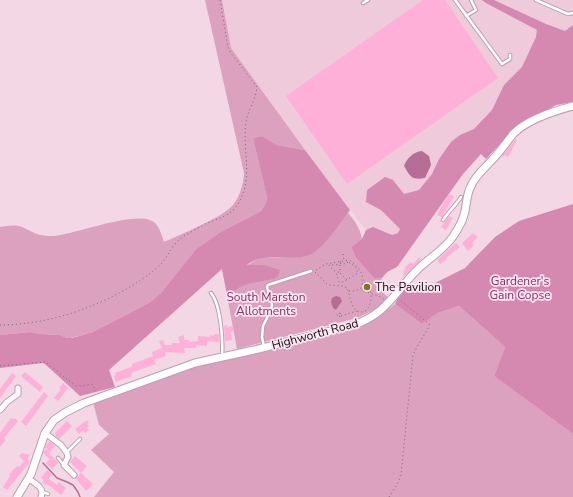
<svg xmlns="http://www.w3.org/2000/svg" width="573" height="497" viewBox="0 0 573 497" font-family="'Nunito Sans',sans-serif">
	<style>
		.built { fill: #eecadb }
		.green { fill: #dba1bf }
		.forest { fill: #d589b1 }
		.water { fill: #b76e96 }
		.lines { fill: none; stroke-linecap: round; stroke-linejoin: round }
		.stream { stroke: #b76e96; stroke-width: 1.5 }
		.building { fill: #ffb0d9 }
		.lane-casing { stroke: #ba9fac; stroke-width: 4.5 }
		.street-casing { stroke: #ba9fac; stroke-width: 7 }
		.secondary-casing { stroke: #ba9fac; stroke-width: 9 }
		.path { stroke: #7a6871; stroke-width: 1; stroke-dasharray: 1 3; stroke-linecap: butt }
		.lane { stroke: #fff; stroke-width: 2.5 }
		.street { stroke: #fff; stroke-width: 5 }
		.secondary { stroke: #fff; stroke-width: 7 }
		.poi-dot { fill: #7a771d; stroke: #fde6f1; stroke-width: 1.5 }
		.labels { text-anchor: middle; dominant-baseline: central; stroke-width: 3.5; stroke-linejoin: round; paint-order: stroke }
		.park-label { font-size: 12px; fill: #872e63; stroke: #fde6f1 }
		.poi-label { font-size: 12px; fill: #130a0f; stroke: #fde6f1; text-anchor: start }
		.street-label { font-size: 12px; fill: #130a0f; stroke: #fde6f1 }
	</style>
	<rect width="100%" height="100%" fill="#f3d7e5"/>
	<path class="built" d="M222 0H573V43L385 255 309 156 231 48Z"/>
	<path class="green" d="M205 0H222L231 48 305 150 277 145 262 136 253 138 267 197 266 203 261 211 219 233 196 249 161 293 150 302 139 308 93 332 71 338H67L60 335 40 334 30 332 0 335V227C7 226 17 224 24 228 37 234 38 236 53 236 74 235 140 208 155 223 160 228 162 236 164 242 181 234 222 218 233 205 239 198 244 183 244 173Z
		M348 213C355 221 360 228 362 239L351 247 356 258 375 279 382 278 379 289 389 298 374 310 357 318 237 349 222 269 246 266 257 259 261 257C272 257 300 259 308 255 325 247 337 228 348 213Z
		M395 304 422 324 438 313 459 306 505 347 494 376 573 434V497H94L114 472 91 450 109 434 99 425 93 402 180 370 358 329 378 317Z"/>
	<path class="forest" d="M482 0H494L546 24 565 31 573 25V102L556 105 513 130 486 159 481 154 463 174 397 267 387 272 382 278 375 279 356 258 351 247 362 239 366 230 373 227 392 235 398 233 400 229 381 210 366 202 367 190 385 177 393 180 404 194 419 190 432 174 439 159 451 142 460 135 474 129 492 110 504 85 522 67 536 37 537 30 486 3Z
		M262 136 277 145 305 150 350 210C341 223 322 252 306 256 285 262 266 250 247 265H264L280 270 278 277C267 282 251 281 240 287 235 289 233 295 228 298L222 269 109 370 115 387 80 396 46 365 43 363 0 368V335L30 332 40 334 60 335 67 338H72L93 332 139 308 150 302 161 293 196 249 219 233 261 211 266 203 267 197 253 138Z
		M573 204V434L494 376 505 347 459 306 438 313 422 324 395 304 401 291 407 286 431 285 465 268 495 237 519 221Z"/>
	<path class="water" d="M422 151 429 156 431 165 425 178C412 180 411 178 404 166 407 158 413 152 422 151Z
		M336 296 340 297 342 301 336 310 333 308 331 302 332 298Z"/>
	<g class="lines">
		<path class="stream" d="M43 463 57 478 67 482 73 485 78 492 80 497"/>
	</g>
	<path class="building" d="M423 0H445L498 78 347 184 286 96Z
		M516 139 517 140 508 157 505 155 504 157 502 156Z
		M449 194 454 196 442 217 437 215Z
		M449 216 453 218 446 230 441 227Z
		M473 233 478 237 472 243 474 245 468 251 462 243Z
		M456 243 460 247 446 258 447 259 440 264 437 260Z
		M419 257 421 260 404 276 403 275 404 273 403 272 406 268 405 267 411 262 413 264Z
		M227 325 228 327 232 326 234 331 231 332 232 340 225 341 224 326Z
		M214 334H219V342L207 341V346L196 345V348H184L185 353 165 352 166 356 154 360 156 364 131 373 132 376 116 382 114 376 116 375 115 373 131 367 132 366V364L153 356 152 352 162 348 159 341 163 340 165 345H172V343H180L178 337 184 335V340H189V342L198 341V336L210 337V335L214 336Z
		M25 372 43 387 40 392 21 376Z
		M12 373 16 376 0 398V389Z
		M63 383 68 388 58 401 54 398 61 389 59 388Z
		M44 392 48 396 26 426 21 422Z
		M11 418 13 419 14 418 18 421 4 438 6 440 0 447V433Z
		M87 420 89 423 87 424 89 426 87 428 89 430 85 433 83 430 79 434 75 429Z
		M67 421 72 426 59 439 55 436 56 435 55 433Z
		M50 441 55 446 49 453 58 463 52 469 46 463 50 459 43 453 47 448H45L47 445H46Z
		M22 453 30 455 27 459 30 462 7 490 3 487 8 479 10 476 9 475 11 472 17 466 19 467 24 461 19 456Z
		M75 456 87 466 81 473 70 462Z
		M47 470 52 474 49 478 50 480 57 485 59 482 66 488 61 495 47 484 46 485 42 482 44 480 41 478Z
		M81 473 93 484 86 491 76 479Z"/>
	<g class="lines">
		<defs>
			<path id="lane" d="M455 0 502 64 510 59V55
				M536 0 568 14 573 13
				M363 3 368 0
				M466 16 476 10 471 0
				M443 220C449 211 456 205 461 197
				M211 293C221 305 223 340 222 356
				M264 347 262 337 263 326 271 310 272 305 267 287 268 285 311 271
				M67 452 80 439
				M58 458 64 465
				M43 492 48 494"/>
			<path id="street" d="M0 410 7 402 18 394V388
				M45 433 61 445 67 453 68 457 64 465 74 475
				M29 479C36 484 45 488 41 497"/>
			<path id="secondary" d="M17 497 31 474 45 433 54 420 66 412 84 403 195 363 254 350 351 326C388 314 394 292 419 268 431 257 446 248 454 235 458 229 462 222 464 215 467 205 466 195 471 186 475 176 485 168 492 160 500 152 506 143 513 134 527 120 554 111 573 106"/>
		</defs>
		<use href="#lane" class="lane-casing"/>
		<use href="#street" class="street-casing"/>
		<use href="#secondary" class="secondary-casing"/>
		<path class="path" d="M343 254 344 260
			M340 262 345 264 348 262
			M341 263 335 265H329L330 267 336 272 339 282H343L358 273 356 267 348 262
			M316 270 326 264 349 260C357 265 363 272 363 281 363 283 361 286 362 288 364 293 379 295 384 299
			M315 272 328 285 343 286 347 288C351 296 351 319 367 310 372 303 373 290 367 283L362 282
			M338 272H340V264
			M340 273 347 280
			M349 291H355L361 288
			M340 313 341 316 338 317 337 314Z
			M341 316 357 311
			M0 325C54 325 115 302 157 268 168 259 171 244 184 236 191 232 198 228 205 224 217 219 231 216 238 204 254 178 242 150 246 122 248 110 256 99 257 87L231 53 228 47 220 0
			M0 366 45 362 76 386H82L92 384 96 391
			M389 497 398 483 401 475 413 355 418 345 429 327V324L400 300"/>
		<use href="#lane" class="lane"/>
		<use href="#street" class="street"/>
		<use href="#secondary" class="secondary"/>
	</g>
	<circle class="poi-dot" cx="367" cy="287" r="4"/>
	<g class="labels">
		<g class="park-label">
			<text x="520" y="281">Gardener's<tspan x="520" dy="14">Gain Copse</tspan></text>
			<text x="266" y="297">South Marston<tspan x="266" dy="14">Allotments</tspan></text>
		</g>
		<g class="poi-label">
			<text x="375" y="287">The Pavilion</text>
		</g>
		<g class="street-label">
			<text transform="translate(315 334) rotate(-15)">Highworth Road</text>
		</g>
	</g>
</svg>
